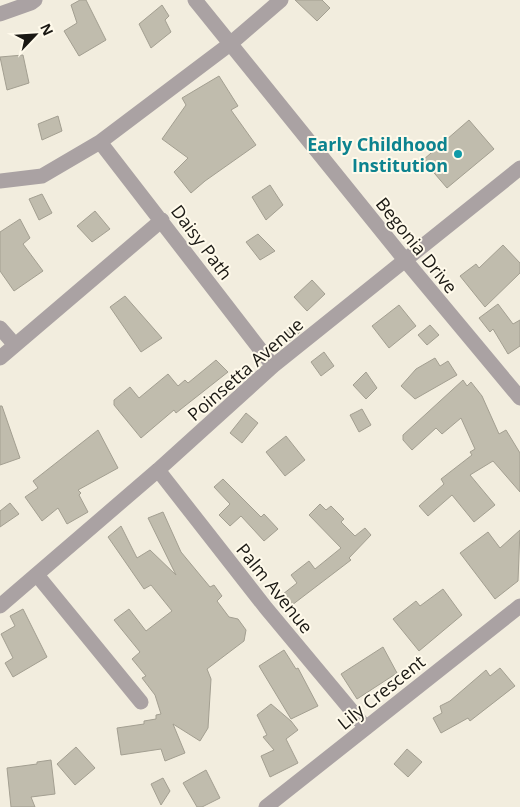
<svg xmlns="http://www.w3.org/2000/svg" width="520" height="807" viewBox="0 0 520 807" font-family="'Open Sans',sans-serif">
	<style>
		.building { fill: #c0bcad; stroke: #a39f91 }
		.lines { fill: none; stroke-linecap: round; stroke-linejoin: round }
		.minor { stroke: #aaa2a3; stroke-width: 15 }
		.culture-dot { fill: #0f9aa8; stroke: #fffaeb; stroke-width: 2 }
		.labels { text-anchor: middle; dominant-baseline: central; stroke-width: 4; stroke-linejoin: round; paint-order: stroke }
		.culture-label { font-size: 18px; font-weight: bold; fill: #0d838f; stroke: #fffaeb; text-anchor: end }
		.street-label { font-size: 18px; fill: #1a1813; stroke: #fffaeb }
	</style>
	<rect width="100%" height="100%" fill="#f2edde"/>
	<path class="building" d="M80 0H86L106 40 79 56 64 31 77 23 71 5Z
		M295 0H322L330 8 317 21Z
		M162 5 169 16 165 20 171 32 151 48 139 24Z
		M23 55 29 83 7 90 0 57Z
		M219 76 238 106 231 110 256 145 205 181 191 193 174 172 188 158 162 139 186 105 182 98Z
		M58 116 62 131 42 140 38 124Z
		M469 120 494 149 447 188 423 160Z
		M270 185 283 205 266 220 252 197Z
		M42 194 52 213 39 220 29 199Z
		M95 211 110 229 92 242 77 226Z
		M20 219 30 238 23 244 43 271 14 291 0 271V232Z
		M258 234 275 251 260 260 246 242Z
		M503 245 520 263V273L485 307 460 276 476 264 479 268Z
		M312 280 325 294 307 311 294 297Z
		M125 296 162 338 141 352 110 307Z
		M498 304 513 324 520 320V346L508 354 493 329 490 332 479 318Z
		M399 305 416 326 389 348 372 326Z
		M293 324 300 332 289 341 283 334Z
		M430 325 439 335 427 345 418 335Z
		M324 352 334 366 321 376 311 362Z
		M435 358 440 366 448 361 457 375 415 399 401 386 416 369Z
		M216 360 228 372 176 413 174 410 141 438 114 405V400L130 387 139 398 168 374 178 386 185 380 188 383Z
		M366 372 377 388 366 399 353 385Z
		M463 380 467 386 471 382 482 396 499 434 506 430 520 453V492L493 461 470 475 495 505 474 522 452 495 428 516 419 506 444 484 441 479 472 455 470 452 475 449 461 418 442 434 436 428 412 450 403 440V435Z
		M0 406H2L20 458 0 465Z
		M362 409 371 425 359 432 350 415Z
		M246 413 258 423 242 443 230 433Z
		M98 430 118 468 78 490 81 493 79 495 88 512 67 524 58 508 42 521 25 497 38 488 33 481Z
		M286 436 305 460 285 476 266 452Z
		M223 479 261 517 264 514 278 529 264 541 241 516 230 526 219 515 230 504 214 487Z
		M10 503 19 514 0 527V511Z
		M320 504 326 510 331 506 344 519 341 522 355 536 365 528 371 535 349 558 351 560 292 605 283 594 297 583 291 575 309 561 315 569 341 548 309 515Z
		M163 512 181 552 210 587 214 585 222 596 217 601 229 617 238 619 246 630 244 641 207 669 211 679 208 728 200 741 173 724 185 753 165 761 161 749 121 755 117 728 144 724V721L156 719V715L161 714 155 695 142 678 146 676 132 659 140 652 114 620 129 609 146 631 172 611 151 585 144 589 108 537 121 526 137 558 150 550 176 575 148 518Z
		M520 530 518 581 495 599 460 553 488 532 500 548Z
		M443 589 462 615 419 651 393 619 416 601 420 606Z
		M23 609 47 657 13 677 5 663 13 658 1 634 15 626 10 616Z
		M383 647 397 673 357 699 341 674Z
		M284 650 296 669 298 668 318 706 291 719 259 666Z
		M500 668 515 686 470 721 468 718 441 733 433 718 442 713 440 706 450 701 486 670 490 676Z
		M271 704 291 721 298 730 286 739 298 763 270 777 261 756 274 750 263 737 267 735 257 715Z
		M76 747 95 768 75 785 57 764Z
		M407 749 422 762 408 777 394 764Z
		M51 760 55 794 31 797 35 807H11L7 768 37 764V762Z
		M206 770 220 798 202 807H197L183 783Z
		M163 778 170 791 161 805 151 784Z"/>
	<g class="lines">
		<path class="minor" d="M195 0 405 260 520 398
			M0 14 31 3 35 0
			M100 142 273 366
			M0 181 42 176 100 142 230 44 281 0
			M0 328 15 345
			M0 358 162 220
			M158 470 266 608 366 728
			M37 575 141 702
			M0 606 158 470 273 366 520 168
			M266 807 520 606"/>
	</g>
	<circle class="culture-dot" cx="458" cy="154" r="5"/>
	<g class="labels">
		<g class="culture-label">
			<text x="448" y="144">Early Childhood<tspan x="448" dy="21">Institution</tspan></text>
		</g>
		<g class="street-label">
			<text transform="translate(202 242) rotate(53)">Daisy Path</text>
			<text transform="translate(417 245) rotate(51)">Begonia Drive</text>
			<text transform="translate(245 369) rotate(-41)">Poinsetta Avenue</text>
			<text transform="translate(275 588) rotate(51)">Palm Avenue</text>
			<text transform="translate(381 692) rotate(-39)">Lily Crescent</text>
		</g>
	</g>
	<g transform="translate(35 35) rotate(65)" stroke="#fffaeb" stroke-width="4" paint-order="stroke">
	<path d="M0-4L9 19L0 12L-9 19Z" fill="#1a1813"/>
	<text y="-8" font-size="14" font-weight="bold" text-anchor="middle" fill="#1a1813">N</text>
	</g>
</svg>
